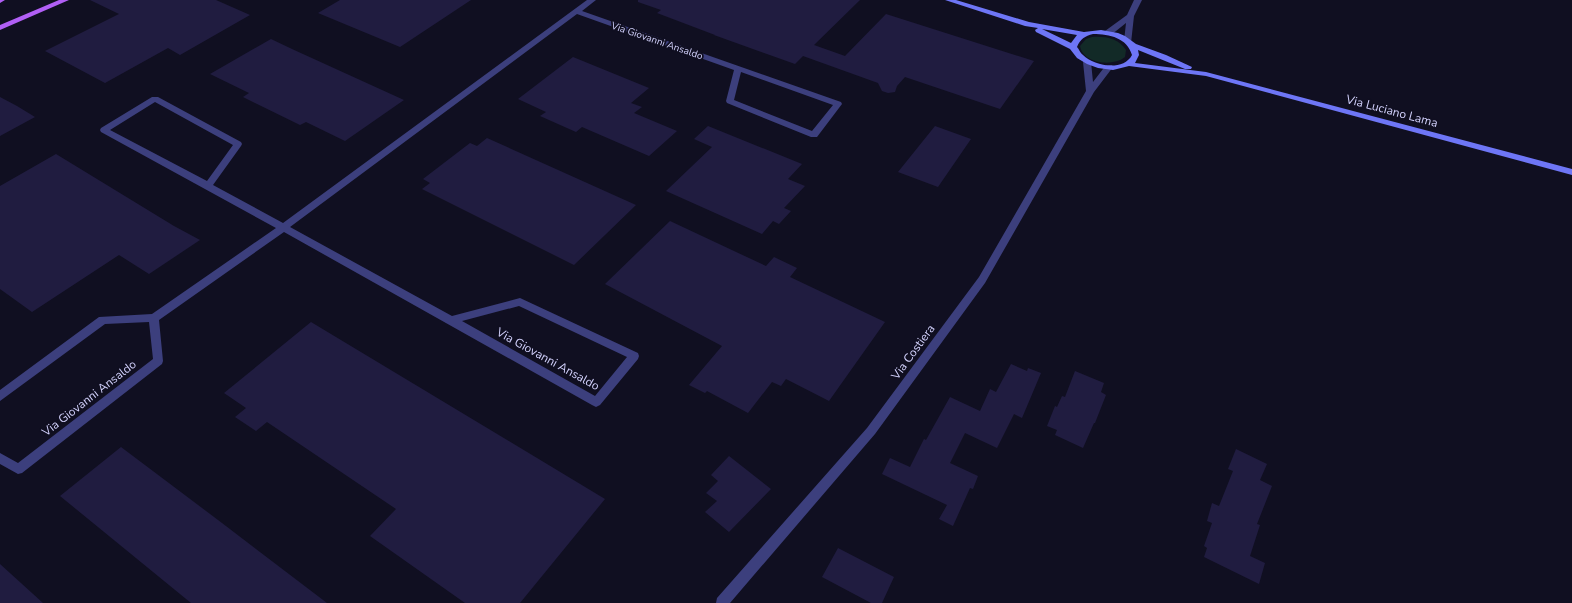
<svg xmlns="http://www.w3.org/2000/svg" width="1572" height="603" viewBox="0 0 1572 603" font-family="'Nunito Sans',sans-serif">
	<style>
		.green { fill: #122a27 }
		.building { fill: #201c40 }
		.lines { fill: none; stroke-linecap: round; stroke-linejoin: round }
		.street { fill: #3c3f7d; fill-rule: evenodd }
		.secondary { fill: #6e76f6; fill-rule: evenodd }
		.primary { fill: #b15ff5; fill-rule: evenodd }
		.labels { text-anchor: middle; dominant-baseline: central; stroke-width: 3.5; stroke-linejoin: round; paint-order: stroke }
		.far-street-label { font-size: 10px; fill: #d2d1fc; stroke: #100f21 }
		.street-label { font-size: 12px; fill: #d2d1fc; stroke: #100f21 }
	</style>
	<rect width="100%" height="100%" fill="#100f21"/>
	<path class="green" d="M1092 37C1105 36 1118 38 1126 50L1125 57C1113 67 1083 64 1080 46L1086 39Z"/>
	<path class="building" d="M90 0H216L250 15 180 55 168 48 105 83 45 51 119 14Z
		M340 0H471L400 47 318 13Z
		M638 0H860L814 45 845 56 886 14 1034 61 1000 109 905 77 897 86 895 92 888 93 882 91 878 83 803 56 795 64 714 35H715L657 13 661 10 638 2Z
		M271 39 292 49 404 100 345 141 306 122 300 125 243 97 249 93 210 74Z
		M573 57 649 88 631 103 642 107 634 113 677 131 649 156 582 127 576 132 540 116 546 112 518 99Z
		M0 97 17 106 35 117 0 136Z
		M708 126 802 164 788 179 805 186 784 208 791 211 779 224 773 221 762 234 666 191 712 147 694 139Z
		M935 126 971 139 938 187 898 172Z
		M487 138 636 205 574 265 422 189 430 183 423 179 470 143 477 146Z
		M56 154 174 226 200 240 149 274 119 255 32 312 0 289V186Z
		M670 221 766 266 774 257 797 268 790 277 885 322 829 401 786 379 781 386 772 382 748 413 707 391 705 393 689 385 722 346 605 284Z
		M311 322 605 499 520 603H465L370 536 396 509 267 422 256 431 235 417 246 408 224 393Z
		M1011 364 1027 371 1028 368 1041 373 1022 418 1014 414 997 448 965 433 950 463 978 476 973 489 970 488 953 526 939 519 947 505 882 474 890 458 910 467 924 439 926 440 950 397 980 411 990 389 996 392Z
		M1075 371 1104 383 1101 392 1106 395 1095 423H1094L1083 448 1055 435 1057 430 1047 426 1055 406 1057 407 1062 396 1065 397Z
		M121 447 222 523 327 603H191L60 496Z
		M1236 449 1267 464 1260 480 1272 486 1257 524 1260 525 1250 556 1265 563 1259 584 1204 557 1207 548 1204 546 1212 523 1207 521 1212 503 1219 506 1233 471 1228 469Z
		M729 456 771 489 729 532 705 512 717 501 706 493 718 481 711 475Z
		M838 548 894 577 882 603H871L822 577Z
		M0 564 43 603H0Z"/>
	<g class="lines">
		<path class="street" d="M587 0H596L582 11 841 102 842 104 817 137H811L727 103 726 101 734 70 577 14 290 227 452 316 520 298 638 353 639 356 638 359 600 405 596 407 592 405 284 232 159 320 163 361 162 364 22 473 18 474 0 464V453L18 463 153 359 149 322 105 324 0 401V390L99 317 152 314 276 228 101 132 100 130 101 128 152 97H158L241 142 242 144 241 146 213 185 283 223ZM741 72 833 105 812 131 734 100ZM155 102 233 145 207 181 110 130ZM519 306 627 357 595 396 462 321Z
			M1134 0H1142L1134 16 1131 43H1128L1124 41 1126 23 1111 35H1105V31L1127 15Z
			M1084 60H1087L1091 62 1093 82 1106 65H1112L1113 67 1094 92 985 283 875 434 730 603H716L717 598 867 428 979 277 1086 91 1083 62Z"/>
		<path class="secondary" d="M945 0H956L1029 22 1084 32 1101 30 1118 33 1125 36 1136 44 1166 55 1192 67 1191 69H1185L1138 50 1139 55 1135 63 1206 72 1572 169V175L1206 76 1129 66 1113 70 1098 68 1087 64 1077 58 1070 49 1036 32 1035 30 1038 28 1025 26ZM1042 29 1077 35 1071 43ZM1093 34C1110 34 1127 38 1132 55 1123 72 1094 66 1083 55 1080 53 1079 49 1077 47 1080 39 1085 36 1093 34Z"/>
		<path class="primary" d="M0 0H5L0 3Z
			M59 0H69L0 30V25Z"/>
	</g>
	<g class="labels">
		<g class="far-street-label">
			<text transform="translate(657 41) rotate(19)">Via Giovanni Ansaldo</text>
		</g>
		<g class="street-label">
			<text transform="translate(1392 111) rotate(15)">Via Luciano Lama</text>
			<text transform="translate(913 352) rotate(-54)">Via Costiera</text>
			<text transform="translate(548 359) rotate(29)">Via Giovanni Ansaldo</text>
			<text transform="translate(89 398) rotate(-38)">Via Giovanni Ansaldo</text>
		</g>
	</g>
</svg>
